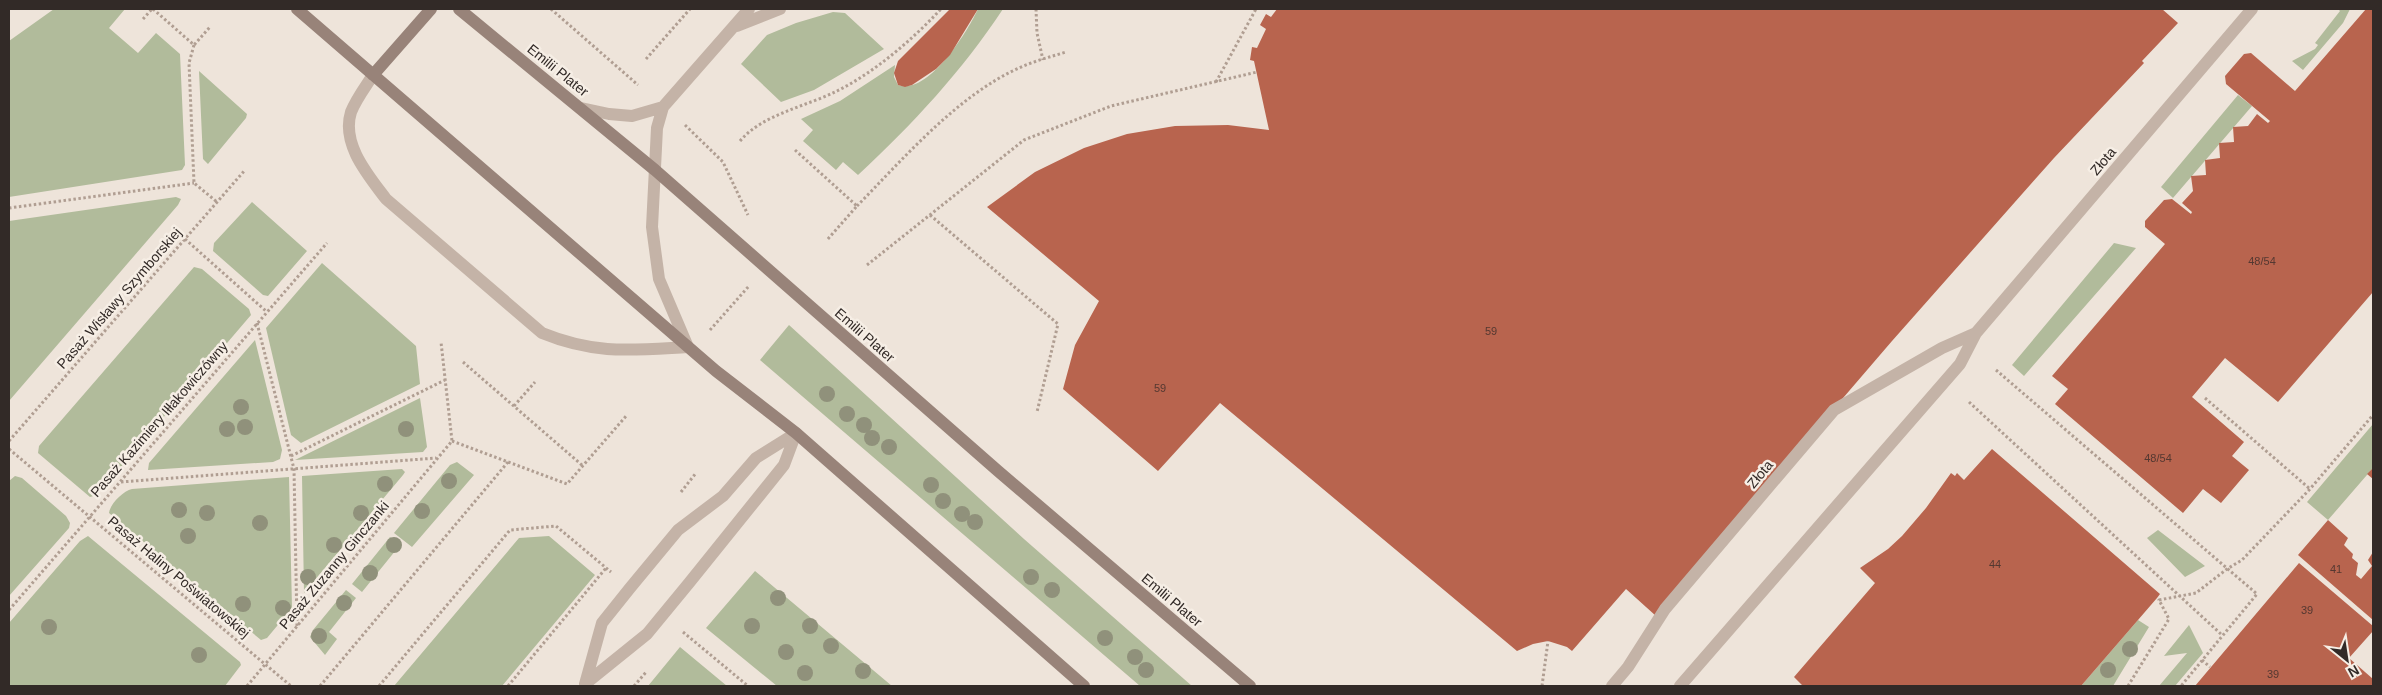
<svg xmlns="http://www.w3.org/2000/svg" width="2382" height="695" viewBox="0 0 2382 695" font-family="Arial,sans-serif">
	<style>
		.green { fill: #b1bb9b }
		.building { fill: #b8644e }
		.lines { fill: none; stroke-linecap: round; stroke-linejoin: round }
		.path { stroke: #b09e92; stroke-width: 3; stroke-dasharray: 2.5 2.5; stroke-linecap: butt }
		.lane { stroke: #c4b3a7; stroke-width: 12 }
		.street { stroke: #c4b3a7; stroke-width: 12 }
		.secondary { stroke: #988379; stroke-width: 12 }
		.tree { fill: #90917b }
		.labels { text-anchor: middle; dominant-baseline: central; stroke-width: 5; stroke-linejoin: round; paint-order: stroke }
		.number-label { font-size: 11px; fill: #543831 }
		.street-label { font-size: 14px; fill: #322a27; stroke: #f6eee5 }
	</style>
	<rect width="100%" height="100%" fill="#eee4da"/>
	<path class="green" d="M54 9H125L109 28 138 53 156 33 180 54 185 165 182 170 9 197V41Z
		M978 9H1003C962 71 913 124 858 175L843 162 836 170 803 141 813 130 801 119 840 101 895 65 894 77 898 85C928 96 968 31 978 9Z
		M2338 9H2350L2343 23 2303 70 2292 61 2315 49 2318 45 2315 43 2340 11Z
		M833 12 845 13 884 49 814 90 781 102 741 64 767 35 796 23Z
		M199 71 247 114 246 118 208 164 203 159Z
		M2238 95 2252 106 2173 198 2161 187Z
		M176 197 181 199 178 205 9 401V221Z
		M252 202 307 251 268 296 263 295 213 251 214 243Z
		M2114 243 2136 248 2024 376 2012 365Z
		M322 263 416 346 420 384 301 443 291 435 266 328Z
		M194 267 202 269 249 309 251 315 97 495 90 497 38 453 39 446Z
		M789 325 1024 539 1192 686H1140L760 360Z
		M255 340 282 450 280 459 273 462 148 470 149 463Z
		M420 398 427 447 423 452 295 460Z
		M2373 424V468L2328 520 2307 502Z
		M457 462 474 475 412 547 394 533 450 465Z
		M402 469 405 472 403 475 304 593 302 476Z
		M15 476 22 478 66 516 70 523 69 528 9 596V481Z
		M289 477 292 608 267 638 261 640 109 513C110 504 123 491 132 489Z
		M2158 530 2205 566 2185 577 2147 538Z
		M88 536 240 662 241 665 225 686H9V623L80 541Z
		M549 536 595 575 502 686H394L519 538Z
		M390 537 400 545 362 592 352 584Z
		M755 571 892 686H777L706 628Z
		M346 590 356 598 329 632 337 639 325 655 310 637 313 630Z
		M2138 620 2149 627 2113 686H2081Z
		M2189 625 2203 653 2175 686H2159L2187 653 2164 656Z
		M680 647 727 686H648Z"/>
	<path class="building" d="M950 9H978L950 55 936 69 912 85 905 87 898 85 894 73 898 61Z
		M1277 9H2162L2178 23 2142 61 2144 63 2054 158 1892 341 1656 616 1626 589 1572 651 1567 647 1548 641 1533 644 1517 651 1220 403 1158 471 1063 389 1075 345 1099 301 987 207 1035 172 1084 148 1127 134 1175 126 1228 125 1269 130 1254 61 1250 60 1252 47 1257 48 1266 29 1260 25 1266 14 1271 17Z
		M2366 9H2373V292L2278 402 2225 358 2192 397 2244 442 2232 456 2249 470 2221 503 2203 489 2183 513 2055 404 2068 389 2052 376 2165 244 2145 227V221L2164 200 2172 199 2191 214 2192 212 2182 203 2193 191 2191 176 2206 175 2205 160 2220 158 2219 143 2234 142 2233 127 2248 126 2257 114 2268 123 2270 121 2226 84 2225 76 2244 54 2251 53 2295 91Z
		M1992 449 2160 594 2157 598 2081 686H1803L1794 677 1875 583 1860 568 1888 549 1902 536 1926 508 1951 473 1955 476 1957 473 1964 480Z
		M2373 468V479L2367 474Z
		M2328 520 2348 538 2344 545 2353 554 2352 558 2358 563 2356 575 2361 579 2372 566 2368 560 2373 552V620L2298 555Z
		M2299 563 2373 626V631L2349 658 2373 679V686H2195Z"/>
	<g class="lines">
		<path class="path" d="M153 9 194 45 210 27
			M551 9 638 85
			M1036 9 1037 33 1043 60
			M143 19 152 9
			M194 45 189 63 194 183 217 202
			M646 59 690 9
			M1216 82 1256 9
			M685 125 723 162 748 215
			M740 141C763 114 805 107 837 91 875 72 912 40 941 9
			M795 150 857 206 827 240
			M857 206C903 159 958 95 1019 68 1034 61 1050 57 1066 52
			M9 208 194 183
			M930 215 1058 324 1037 412
			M185 239 267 312
			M867 265 1024 140 1111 106 1257 72
			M257 323 294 469 297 626
			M710 330 749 286
			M463 362 583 466
			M1996 370 2257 594 2181 686
			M2205 398 2310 489
			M1969 402 2222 635
			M514 406 535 382
			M9 441 245 170
			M452 441 567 484 627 415
			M9 449 291 686
			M291 456 445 380
			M121 482 436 458
			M681 492 696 473
			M9 610 327 243
			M683 632 748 686
			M2202 660 2210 667
			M247 686 452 441 441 342
			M320 686 508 462
			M379 686 510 530 556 526 611 572
			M508 686 606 568
			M634 686 647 671
			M1542 686 1548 641
			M2128 686 2169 619 2159 600 2196 593 2227 569 2242 560 2310 489 2373 415"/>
		<path class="lane" d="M737 26 780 9
			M373 75C366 86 356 99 351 112 341 144 368 175 386 199L542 333C596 355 632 350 688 347L659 279 652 227 657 128 663 107 749 9
			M581 108 609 114 632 116 663 107
			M585 684 602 623 630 588 678 530 723 496 756 458 796 433
			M585 684 647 634 689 583 784 465 796 433"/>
		<path class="street" d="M1612 686 1628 667 1665 609 1834 410 1942 348 1976 333
			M1680 686 1960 364 1976 333 2252 9"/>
		<path class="secondary" d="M297 9 716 371 796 433 1084 686
			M459 9 655 170 998 471 1250 686
			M373 75 431 9"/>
	</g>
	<g class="tree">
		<circle cx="827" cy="394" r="8"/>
		<circle cx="241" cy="407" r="8"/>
		<circle cx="847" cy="414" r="8"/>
		<circle cx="864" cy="425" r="8"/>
		<circle cx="245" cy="427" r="8"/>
		<circle cx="227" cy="429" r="8"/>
		<circle cx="406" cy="429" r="8"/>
		<circle cx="872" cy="438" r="8"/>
		<circle cx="889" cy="447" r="8"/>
		<circle cx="449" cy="481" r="8"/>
		<circle cx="385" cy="484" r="8"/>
		<circle cx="931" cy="485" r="8"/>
		<circle cx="943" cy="501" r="8"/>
		<circle cx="179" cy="510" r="8"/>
		<circle cx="422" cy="511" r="8"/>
		<circle cx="207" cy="513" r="8"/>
		<circle cx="361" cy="513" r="8"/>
		<circle cx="962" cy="514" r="8"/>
		<circle cx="975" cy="522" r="8"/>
		<circle cx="260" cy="523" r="8"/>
		<circle cx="188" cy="536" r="8"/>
		<circle cx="334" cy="545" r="8"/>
		<circle cx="394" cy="545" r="8"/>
		<circle cx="370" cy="573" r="8"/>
		<circle cx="308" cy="577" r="8"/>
		<circle cx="1031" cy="577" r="8"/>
		<circle cx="1052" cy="590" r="8"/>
		<circle cx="778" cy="598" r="8"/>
		<circle cx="344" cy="603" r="8"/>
		<circle cx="243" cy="604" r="8"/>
		<circle cx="283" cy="608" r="8"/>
		<circle cx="752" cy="626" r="8"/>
		<circle cx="810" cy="626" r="8"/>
		<circle cx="49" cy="627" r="8"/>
		<circle cx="319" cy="636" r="8"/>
		<circle cx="1105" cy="638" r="8"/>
		<circle cx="831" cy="646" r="8"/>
		<circle cx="2130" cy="649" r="8"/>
		<circle cx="786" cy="652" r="8"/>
		<circle cx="199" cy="655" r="8"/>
		<circle cx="1135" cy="657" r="8"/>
		<circle cx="1146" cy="670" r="8"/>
		<circle cx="2108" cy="670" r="8"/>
		<circle cx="863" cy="671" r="8"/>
		<circle cx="805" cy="673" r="8"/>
	</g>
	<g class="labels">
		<g class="number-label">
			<text x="2262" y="261">48/54</text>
			<text x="1491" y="331">59</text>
			<text x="1160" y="388">59</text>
			<text x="2158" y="458">48/54</text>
			<text x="1995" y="564">44</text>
			<text x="2336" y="569">41</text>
			<text x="2307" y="610">39</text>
			<text x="2273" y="674">39</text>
		</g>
		<g class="street-label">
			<text transform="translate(558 70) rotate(39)">Emilii Plater</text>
			<text transform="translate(2103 161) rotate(-50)">Złota</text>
			<text transform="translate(119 298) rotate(-49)">Pasaż Wisławy Szymborskiej</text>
			<text transform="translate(865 335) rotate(41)">Emilii Plater</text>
			<text transform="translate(159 419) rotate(-49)">Pasaż Kazimiery Iłłakowiczówny</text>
			<text transform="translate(1760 474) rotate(-50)">Złota</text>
			<text transform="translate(334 565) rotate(-50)">Pasaż Zuzanny Ginczanki</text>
			<text transform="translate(179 577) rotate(40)">Pasaż Haliny Poświatowskiej</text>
			<text transform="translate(1172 600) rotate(40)">Emilii Plater</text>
		</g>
	</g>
	<rect width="2382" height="695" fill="none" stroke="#322a27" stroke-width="20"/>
	<g transform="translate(2347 660) rotate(150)" stroke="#f6eee5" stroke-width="4" paint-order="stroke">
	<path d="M0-4L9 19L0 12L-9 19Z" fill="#322a27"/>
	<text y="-8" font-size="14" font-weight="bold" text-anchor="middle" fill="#322a27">N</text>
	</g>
</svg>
